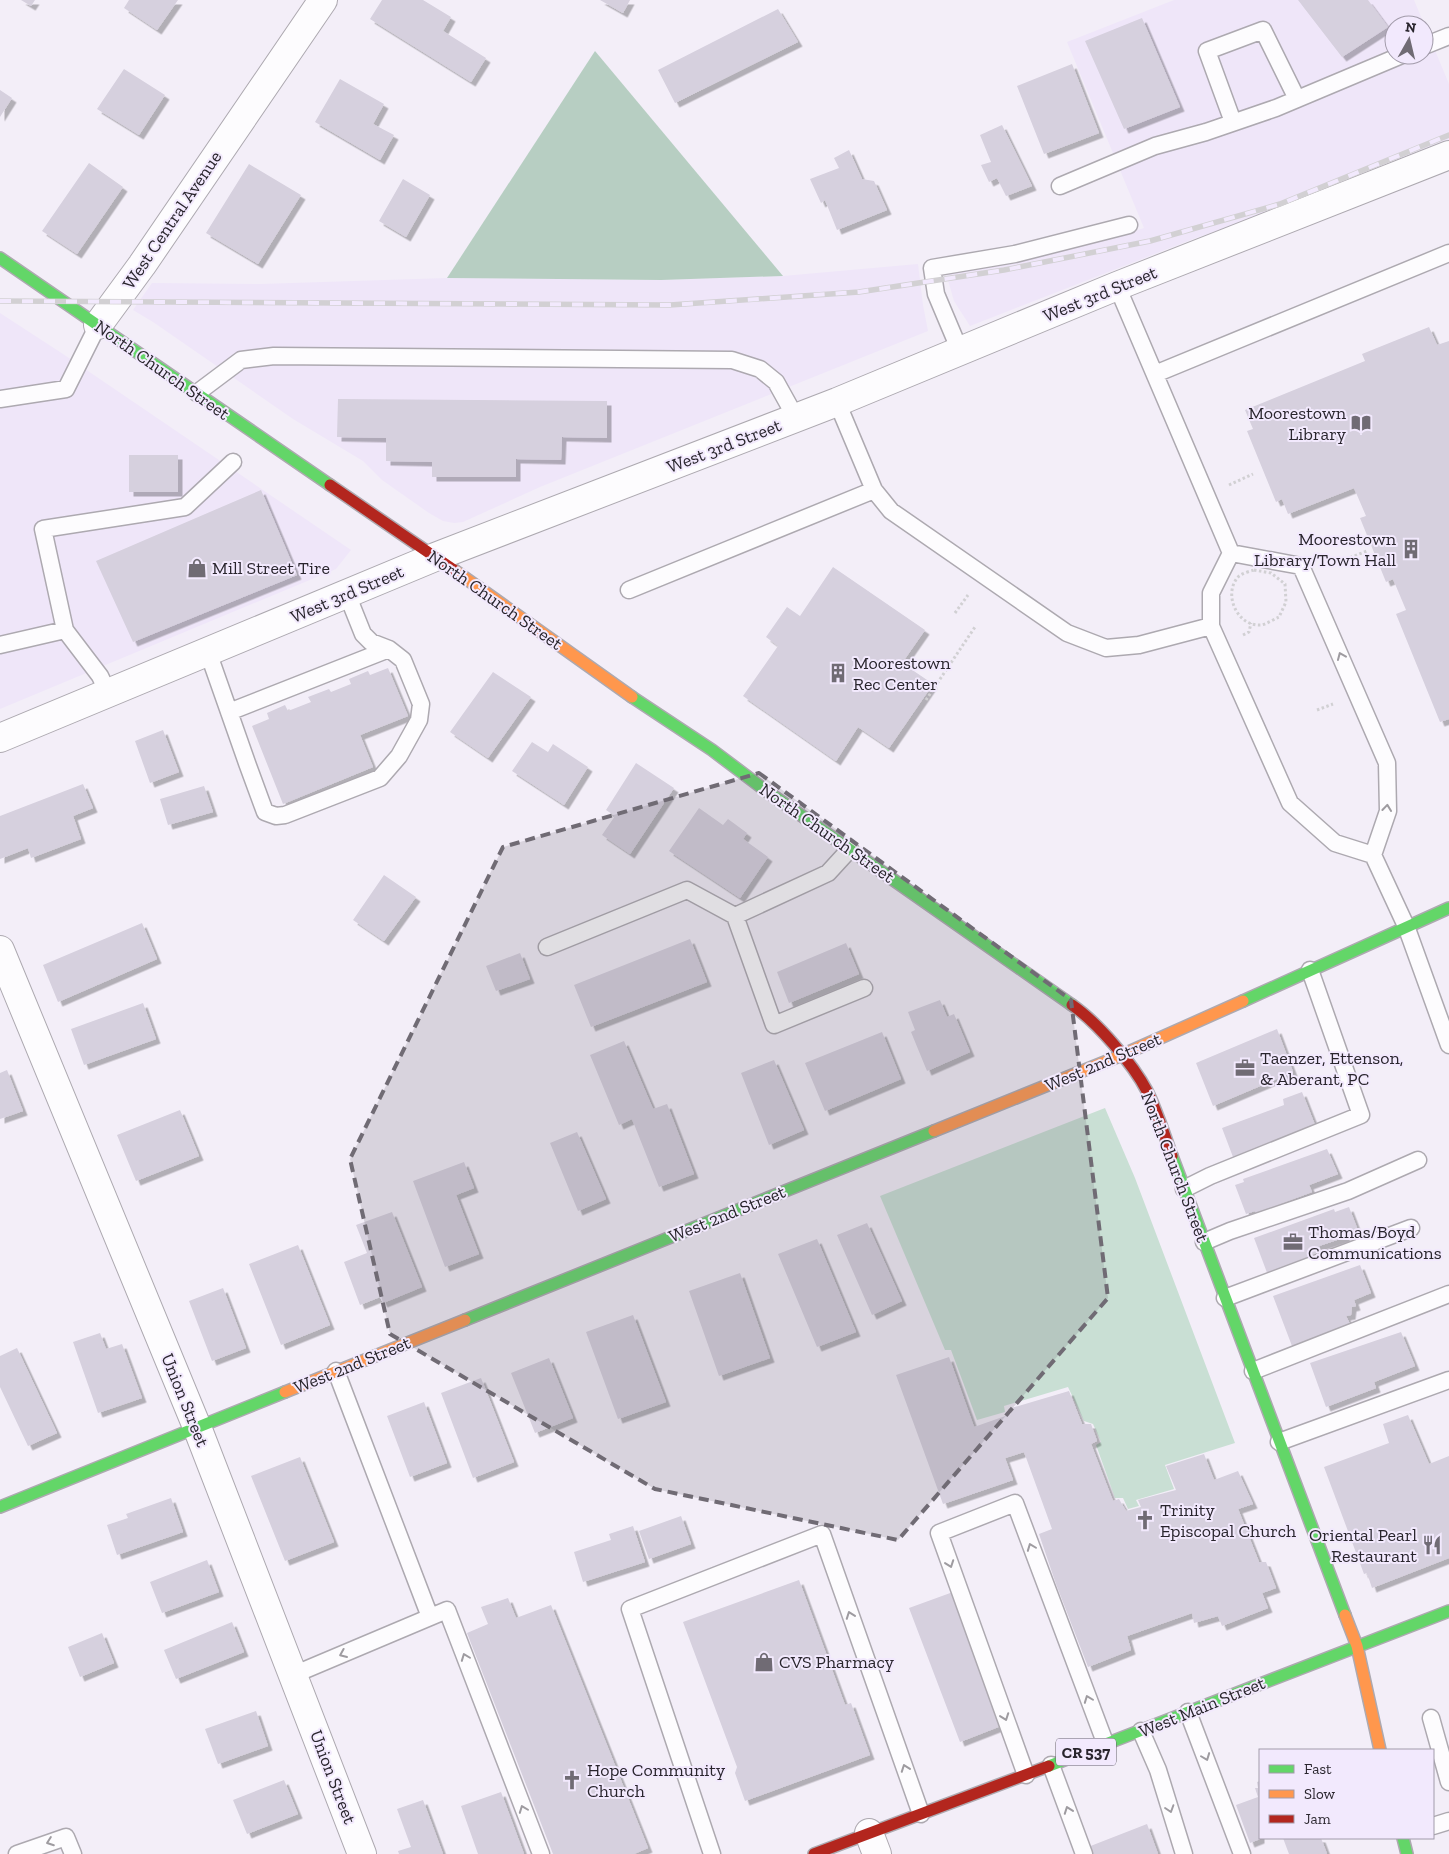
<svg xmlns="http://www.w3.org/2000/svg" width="1449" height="1854" viewBox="0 0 1449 1854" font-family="'Zilla Slab',serif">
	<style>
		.built { fill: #efe6f9; fill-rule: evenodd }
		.green { fill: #c9dfd4 }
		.forest { fill: #b7cec2 }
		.building { fill: #d6d0de; filter: url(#shadow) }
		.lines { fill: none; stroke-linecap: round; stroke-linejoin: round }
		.lane-casing { stroke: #ada9b0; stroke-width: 19 }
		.street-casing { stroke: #ada9b0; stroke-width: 30 }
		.fast-casing { stroke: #ada9b0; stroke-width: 14 }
		.slow-casing { stroke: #ada9b0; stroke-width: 14 }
		.jam-casing { stroke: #ada9b0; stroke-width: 14 }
		.path { stroke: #d1d0d3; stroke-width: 3; stroke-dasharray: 2.5 2.5; stroke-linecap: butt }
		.lane { stroke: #fdfcfe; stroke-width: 16 }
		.street { stroke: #fdfcfe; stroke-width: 28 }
		.fast { stroke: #63d668; stroke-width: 11 }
		.slow { stroke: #ff974d; stroke-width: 11 }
		.jam { stroke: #b3261e; stroke-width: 11 }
		.rail-casing { stroke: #d2d0d3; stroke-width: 5.5 }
		.rail { stroke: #f2e9fd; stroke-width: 4; stroke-dasharray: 11; stroke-linecap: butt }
		.oneway { stroke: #9e9ba0 }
		.marked { fill: #706b74; fill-opacity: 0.2; stroke: #706b74; stroke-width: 4; stroke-dasharray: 10 6; stroke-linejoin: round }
		.labels { text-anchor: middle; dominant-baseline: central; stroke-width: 4; stroke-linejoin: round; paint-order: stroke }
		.shield { fill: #f2e9fd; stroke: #65606b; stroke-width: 1 }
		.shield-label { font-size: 16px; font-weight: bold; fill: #29252d }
		.street-label { font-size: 18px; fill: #29252d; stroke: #f2e9fd }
		.poi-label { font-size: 18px; fill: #29252d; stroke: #f2e9fd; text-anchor: start }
	</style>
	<defs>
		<filter id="shadow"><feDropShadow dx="4.5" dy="4.5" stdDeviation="0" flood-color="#0004"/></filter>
	</defs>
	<rect width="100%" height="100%" fill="#f3eef8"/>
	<path class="built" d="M1174 0H1414L1449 84V148L1363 181 1193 239 970 326 954 301 945 270 1129 233 1144 228 1067 42ZM1394 25H1424V55H1394Z
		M918 264 923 305 928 331 540 487 463 522 454 523 443 521 429 513 382 480 363 461 293 419 153 322 133 310 152 283 261 284 447 278 661 280 783 276Z
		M0 313 63 354 351 550 336 569 0 709Z"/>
	<path class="green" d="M1105 1108 1135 1178 1235 1443 1165 1465 1174 1489 1136 1500 1139 1506 1128 1509 1123 1498H1115L1096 1445 1101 1442 1093 1424 1084 1421 1068 1387 1004 1406 1005 1412 977 1420 951 1350H945L880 1196Z"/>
	<path class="forest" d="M595 51 783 276 661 280 447 278Z"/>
	<path class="building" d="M21 0H35L31 6Z
		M129 0H178L157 30 124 8Z
		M382 0H423L451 17 443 31 486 58 471 82 370 19Z
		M600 0H630L623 13Z
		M1298 0H1368L1388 27 1342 57Z
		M778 9 798 42 675 103 658 70Z
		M1142 18 1180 107 1124 129 1085 41Z
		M1072 64 1099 133 1044 154 1017 86Z
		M124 69 165 95 139 135 97 109Z
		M340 79 384 104 373 124 394 135 380 160 315 122Z
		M0 90 12 98 0 117Z
		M1002 125 1032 186 1006 196 997 178 989 182 981 165 991 162 980 135Z
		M849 150 862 179 874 181 887 210 837 230 825 200 821 203 810 179 839 168 834 158Z
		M89 163 123 187 77 254 42 231Z
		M249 164 301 195 258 264 206 233Z
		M403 179 430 195 406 237 379 221Z
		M1429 327 1437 345 1449 341V719L1440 722 1396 614 1406 610 1393 579 1386 582 1360 518 1366 516 1354 488 1288 514 1282 499 1276 502 1247 431 1253 429 1245 410 1365 361 1362 354Z
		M338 399 607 401V438L562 437 561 460 516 459V477H432V462L386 461V438L337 437Z
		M129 455H178V492H129Z
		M261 490 297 575 133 642 96 561Z
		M833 567 925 630 902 663 933 684 889 748 858 727 836 761 743 696 778 646 766 637 787 607 800 616Z
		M388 668 408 716 360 735 373 767 283 804 252 726 269 719 267 713 285 705 288 711 311 702 308 697 329 689 331 692 351 684 349 679 368 671 370 675Z
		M493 672 531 697 488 758 450 732Z
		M163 730 179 772 150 783 135 741Z
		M532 742 548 752 553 744 588 767 564 805 512 771Z
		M636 763 674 788 630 854 602 835 615 816 606 810Z
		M83 784 93 808 73 816 81 839 31 858 28 848 0 859V816Z
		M204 786 213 812 168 825 160 799Z
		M699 808 723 825 728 819 747 833 743 839 768 857 740 898 669 851Z
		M384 875 416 897 384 941 353 920Z
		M142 923 157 959 58 1002 43 965Z
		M690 939 707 982 591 1027 574 985Z
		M846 943 859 974 789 1003 777 972Z
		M520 953 530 979 496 991 486 966Z
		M940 1000 947 1017 954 1014 970 1052 927 1071 911 1032 915 1030 908 1012Z
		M143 1003 156 1039 84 1065 71 1029Z
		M1277 1029 1293 1072 1213 1106 1196 1063Z
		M882 1032 901 1079 825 1111 805 1063Z
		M624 1041 653 1109 667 1104 694 1174 659 1187 632 1119 619 1125 590 1055Z
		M774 1060 804 1130 769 1145 741 1073Z
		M7 1070 23 1111 0 1119V1073Z
		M1302 1092 1315 1125 1233 1157 1222 1128 1284 1105 1283 1099Z
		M180 1110 199 1156 136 1181 117 1135Z
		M577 1132 606 1199 578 1211 550 1143Z
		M1327 1149 1338 1174 1309 1185 1312 1192 1256 1213 1255 1211 1246 1214 1235 1185 1244 1182 1243 1179Z
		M464 1162 474 1188 456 1195 479 1254 445 1267 413 1181Z
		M1349 1207 1357 1228 1344 1233 1346 1237 1319 1246 1321 1253 1280 1268 1281 1274 1269 1278 1254 1238 1334 1209 1335 1212Z
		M392 1212 422 1287 383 1303 380 1297 360 1305 344 1262 367 1253 356 1225Z
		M867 1223 902 1301 872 1315 837 1235Z
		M817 1239 856 1332 817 1347 778 1254Z
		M298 1245 330 1325 281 1345 249 1264Z
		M1360 1265 1371 1293 1354 1300 1356 1306 1352 1307 1351 1315 1346 1316 1350 1324 1292 1346 1273 1296Z
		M740 1273 770 1358 719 1376 689 1291Z
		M223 1288 246 1348 212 1361 189 1301Z
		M633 1315 666 1402 618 1419 586 1332Z
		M1401 1332 1415 1366 1374 1382 1376 1388 1326 1407 1310 1363Z
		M100 1333 106 1349 122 1344 142 1398 98 1413 73 1342Z
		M17 1348 57 1433 28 1446 0 1387V1356Z
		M949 1357 974 1427 1011 1414 1008 1409 1069 1391 1082 1424H1091L1097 1441 1091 1444 1113 1501 1119 1499 1126 1511 1141 1507 1138 1500 1176 1490 1166 1466 1204 1454 1214 1480 1238 1471 1253 1504 1238 1509 1259 1562H1266L1276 1588 1262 1593 1268 1608 1222 1626 1218 1616 1194 1623 1192 1613 1127 1636 1131 1650 1088 1667 1056 1584 1039 1534 1052 1529 1024 1452 1005 1458 1013 1480 943 1504 896 1375Z
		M549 1358 573 1418 535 1433 511 1373Z
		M481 1378 514 1462 473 1478 441 1393Z
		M424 1402 447 1463 410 1477 387 1416Z
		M1408 1415 1429 1464 1449 1456V1558L1372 1588 1367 1573 1364 1574 1324 1467 1389 1443 1383 1424Z
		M300 1457 334 1542 285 1561 251 1476Z
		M171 1498 183 1532 117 1555 107 1525 128 1518 126 1514Z
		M681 1516 691 1544 649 1559 639 1531Z
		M633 1526 645 1562 583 1582 574 1552 611 1540 609 1534Z
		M207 1560 219 1592 162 1613 150 1582Z
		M799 1580 845 1705 851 1703 870 1755 745 1801 735 1773 737 1767 683 1622Z
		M953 1592 1006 1724 960 1742 909 1608Z
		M508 1598 516 1618 551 1605 648 1848 634 1854H553L467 1633 488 1624 481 1607Z
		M232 1622 244 1652 176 1679 164 1650Z
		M102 1633 114 1663 80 1677 68 1647Z
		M256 1711 268 1746 218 1764 205 1729Z
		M284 1780 298 1814 247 1834 233 1800Z
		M1260 1781V1839L1250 1843 1236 1805 1258 1797 1255 1788H1258L1257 1782Z
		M501 1792 524 1854H478L461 1806Z
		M423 1800 443 1854H399L398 1851 411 1847 397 1809Z
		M1147 1824 1158 1854H1091L1088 1847Z
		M1283 1838H1321L1327 1854H1289Z"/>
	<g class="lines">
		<defs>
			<path id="lane" d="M1424 46 1449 36
				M1233 122 1207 51 1263 30 1297 99
				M1060 186 1155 146 1206 132 1276 108 1402 55
				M960 351 936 294 932 268 1015 254 1129 225
				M1155 374 1449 253
				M197 393 241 360 274 356 732 360 760 369 776 382 796 418
				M0 399 66 389 98 325
				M874 490 891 511 1067 633 1106 648 1139 645 1211 626V593L1231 553 1117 286
				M1231 553 1301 566 1387 763 1388 811 1373 855
				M629 590 874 490 837 402
				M1211 626 1290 803 1335 843 1373 855 1406 926 1449 1045
				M65 630 43 529 185 507 233 462
				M0 645 65 630 100 676 108 693
				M208 652 247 763 265 812 276 816 285 815 380 778 399 756 419 720 421 704 403 660 389 649 371 642 363 634 347 594
				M229 712 389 649
				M735 916 774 1025 864 988
				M547 947 687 890 735 916 828 873 850 849
				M1184 1189 1210 1176 1361 1115 1310 970
				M1204 1242 1230 1231 1348 1191 1418 1160
				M1225 1298 1411 1228
				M336 1371 430 1617
				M1253 1371 1449 1294
				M1279 1442 1449 1380
				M293 1675 447 1610 541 1854
				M1188 1712 1242 1854
				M1431 1718 1449 1782
				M1141 1731 1158 1770 1184 1854
				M1051 1765 1084 1854
				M1026 1775 939 1533 1015 1503 1106 1745
				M1433 1826 1449 1821
				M17 1854 66 1837 73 1854
				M712 1854 630 1609 822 1534 921 1814"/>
			<path id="street" d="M98 325 142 265 323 0
				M0 738 435 557 837 402 1117 286 1449 155
				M0 950 197 1427 362 1854
				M869 1833 877 1854"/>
			<path id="fast" d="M0 258 330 485
				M632 697 712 750 765 790 1072 1005
				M1243 1001 1449 908
				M1172 1156 1345 1615
				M465 1320 934 1131
				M0 1507 285 1392
				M1049 1766 1449 1611
				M1403 1838 1407 1854"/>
			<path id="slow" d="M454 570 632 697
				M934 1131 1122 1055 1243 1001
				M285 1392 465 1320
				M1345 1615 1357 1646 1380 1750"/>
			<path id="jam" d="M330 485 454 570
				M1072 1005C1097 1022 1133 1064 1147 1091 1157 1111 1164 1134 1172 1156
				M814 1854 1049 1766"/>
		</defs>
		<use href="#lane" class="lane-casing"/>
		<use href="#street" class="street-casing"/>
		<use href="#fast" class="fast-casing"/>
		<use href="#slow" class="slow-casing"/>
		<use href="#jam" class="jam-casing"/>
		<path class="path" d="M1229 485 1253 474
			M1336 563 1367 551
			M1254 570 1271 573 1285 584 1286 602 1279 617C1274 619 1267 624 1261 625 1237 627 1222 593 1239 576 1243 573 1250 571 1254 570Z
			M955 613 968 595
			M1243 635 1249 632 1251 623
			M926 700 975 627
			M1317 710 1333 704"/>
		<use href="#lane" class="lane"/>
		<use href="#street" class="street"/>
		<use href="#fast" class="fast"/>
		<use href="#slow" class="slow"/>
		<use href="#jam" class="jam"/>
		<defs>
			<path id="rail" d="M0 301 670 305 859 292 1004 270 1150 241 1280 204 1449 135"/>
		</defs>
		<use href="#rail" class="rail-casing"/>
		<use href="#rail" class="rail"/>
	</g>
	<defs><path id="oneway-chevron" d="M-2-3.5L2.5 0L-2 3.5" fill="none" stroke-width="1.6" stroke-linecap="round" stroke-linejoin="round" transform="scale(1.25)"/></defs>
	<g class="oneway">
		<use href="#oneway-chevron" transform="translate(1341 656) rotate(-113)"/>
		<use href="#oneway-chevron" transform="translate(1387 808) rotate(-84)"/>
		<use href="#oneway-chevron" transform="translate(1031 1547) rotate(-111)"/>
		<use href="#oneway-chevron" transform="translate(950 1564) rotate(70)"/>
		<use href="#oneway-chevron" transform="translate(850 1615) rotate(-110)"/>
		<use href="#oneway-chevron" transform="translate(343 1654) rotate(157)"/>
		<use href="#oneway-chevron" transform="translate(465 1657) rotate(-111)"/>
		<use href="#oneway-chevron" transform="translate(1088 1699) rotate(-111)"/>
		<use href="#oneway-chevron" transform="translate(1005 1717) rotate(70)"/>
		<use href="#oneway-chevron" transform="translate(1206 1757) rotate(69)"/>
		<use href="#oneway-chevron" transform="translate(905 1768) rotate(-110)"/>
		<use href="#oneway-chevron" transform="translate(523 1809) rotate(-111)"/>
		<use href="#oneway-chevron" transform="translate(1170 1809) rotate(72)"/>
		<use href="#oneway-chevron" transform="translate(1068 1810) rotate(-110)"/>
		<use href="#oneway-chevron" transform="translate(50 1842) rotate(160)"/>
	</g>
	<path class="marked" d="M759 773 1071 1000 1108 1298 898 1540 655 1489 390 1334 350 1159 503 847Z"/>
	<defs>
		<symbol id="library-bare" viewBox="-9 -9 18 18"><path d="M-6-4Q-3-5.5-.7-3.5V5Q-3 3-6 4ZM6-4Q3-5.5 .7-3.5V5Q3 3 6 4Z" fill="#706b74" stroke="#f2e9fd" stroke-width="2.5" paint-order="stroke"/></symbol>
		<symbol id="building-bare" viewBox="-9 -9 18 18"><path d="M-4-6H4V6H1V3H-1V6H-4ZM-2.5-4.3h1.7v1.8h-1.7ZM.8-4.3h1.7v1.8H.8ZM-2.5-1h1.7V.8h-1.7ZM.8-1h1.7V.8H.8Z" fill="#706b74" stroke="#f2e9fd" stroke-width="2.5" paint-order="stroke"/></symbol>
		<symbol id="shop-bare" viewBox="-9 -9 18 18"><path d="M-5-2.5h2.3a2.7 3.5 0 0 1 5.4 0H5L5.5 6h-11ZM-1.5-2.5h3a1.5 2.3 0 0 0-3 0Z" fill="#706b74" stroke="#f2e9fd" stroke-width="2.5" paint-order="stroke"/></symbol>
		<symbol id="office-bare" viewBox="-9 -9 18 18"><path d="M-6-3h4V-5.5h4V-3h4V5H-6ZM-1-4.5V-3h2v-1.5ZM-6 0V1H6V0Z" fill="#706b74" stroke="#f2e9fd" stroke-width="2.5" paint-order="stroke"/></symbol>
		<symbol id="church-bare" viewBox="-9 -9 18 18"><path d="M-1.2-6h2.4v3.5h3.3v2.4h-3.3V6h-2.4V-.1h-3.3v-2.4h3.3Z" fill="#706b74" stroke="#f2e9fd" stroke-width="2.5" paint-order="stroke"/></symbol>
		<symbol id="restaurant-bare" viewBox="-9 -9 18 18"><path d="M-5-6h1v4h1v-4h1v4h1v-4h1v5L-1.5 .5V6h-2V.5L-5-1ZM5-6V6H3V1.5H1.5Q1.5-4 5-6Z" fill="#706b74" stroke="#f2e9fd" stroke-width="2.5" paint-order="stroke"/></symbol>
	</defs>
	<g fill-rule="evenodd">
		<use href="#library-bare" x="1347" y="409" width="28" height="28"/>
		<use href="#building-bare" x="1397" y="535" width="28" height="28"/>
		<use href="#shop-bare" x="183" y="554" width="28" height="28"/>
		<use href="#building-bare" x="824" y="659" width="28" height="28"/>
		<use href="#office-bare" x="1231" y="1054" width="28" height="28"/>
		<use href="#office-bare" x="1279" y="1228" width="28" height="28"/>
		<use href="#church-bare" x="1131" y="1506" width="28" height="28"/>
		<use href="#restaurant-bare" x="1418" y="1531" width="28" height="28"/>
		<use href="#shop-bare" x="750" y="1648" width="28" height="28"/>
		<use href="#church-bare" x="558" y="1766" width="28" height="28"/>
	</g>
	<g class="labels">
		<rect class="shield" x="1056" y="1738.5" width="60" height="27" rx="4"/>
		<g class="shield-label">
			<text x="1086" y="1752">CR 537</text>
		</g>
		<g class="street-label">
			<text transform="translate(172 220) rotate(-56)">West Central Avenue</text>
			<text transform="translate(1100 294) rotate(-22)">West 3rd Street</text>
			<text transform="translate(162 370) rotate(35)">North Church Street</text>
			<text transform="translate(724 446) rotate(-21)">West 3rd Street</text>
			<text transform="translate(347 594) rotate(-23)">West 3rd Street</text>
			<text transform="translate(495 600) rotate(35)">North Church Street</text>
			<text transform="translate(827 833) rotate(35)">North Church Street</text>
			<text transform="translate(1103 1062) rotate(-23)">West 2nd Street</text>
			<text transform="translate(1175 1167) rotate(69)">North Church Street</text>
			<text transform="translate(727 1214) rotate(-22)">West 2nd Street</text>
			<text transform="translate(352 1365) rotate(-22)">West 2nd Street</text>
			<text transform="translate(185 1400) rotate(68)">Union Street</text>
			<text transform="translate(1202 1707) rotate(-22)">West Main Street</text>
			<text transform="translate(333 1777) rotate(69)">Union Street</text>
		</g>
		<g class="poi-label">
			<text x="1346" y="413" text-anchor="end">Moorestown<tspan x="1346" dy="21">Library</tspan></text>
			<text x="1396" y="539" text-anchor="end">Moorestown<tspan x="1396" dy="21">Library/Town Hall</tspan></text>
			<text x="212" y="568">Mill Street Tire</text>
			<text x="853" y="663">Moorestown<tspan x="853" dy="21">Rec Center</tspan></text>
			<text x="1260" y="1058">Taenzer, Ettenson,<tspan x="1260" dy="21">&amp; Aberant, PC</tspan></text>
			<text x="1308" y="1232">Thomas/Boyd<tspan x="1308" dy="21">Communications</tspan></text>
			<text x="1160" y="1510">Trinity<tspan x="1160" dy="21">Episcopal Church</tspan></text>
			<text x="1417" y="1535" text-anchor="end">Oriental Pearl<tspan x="1417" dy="21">Restaurant</tspan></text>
			<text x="779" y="1662">CVS Pharmacy</text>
			<text x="587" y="1770">Hope Community<tspan x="587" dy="21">Church</tspan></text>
		</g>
	</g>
	<rect x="1259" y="1749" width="175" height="90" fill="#f2e9fd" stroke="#a29baa"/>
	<rect x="1269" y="1765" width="25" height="8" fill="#63d668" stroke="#a29baa"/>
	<text x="1304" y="1774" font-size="15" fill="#29252d">Fast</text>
	<rect x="1269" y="1790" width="25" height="8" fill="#ff974d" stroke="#a29baa"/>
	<text x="1304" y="1799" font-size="15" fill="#29252d">Slow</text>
	<rect x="1269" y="1815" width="25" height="8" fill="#b3261e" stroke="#a29baa"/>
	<text x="1304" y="1824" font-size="15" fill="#29252d">Jam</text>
	<g transform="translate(1409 40) rotate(8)"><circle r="24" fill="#f2e9fd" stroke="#a29baa"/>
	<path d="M0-4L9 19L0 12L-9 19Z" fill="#706b74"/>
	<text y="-8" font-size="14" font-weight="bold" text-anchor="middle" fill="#29252d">N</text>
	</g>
</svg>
